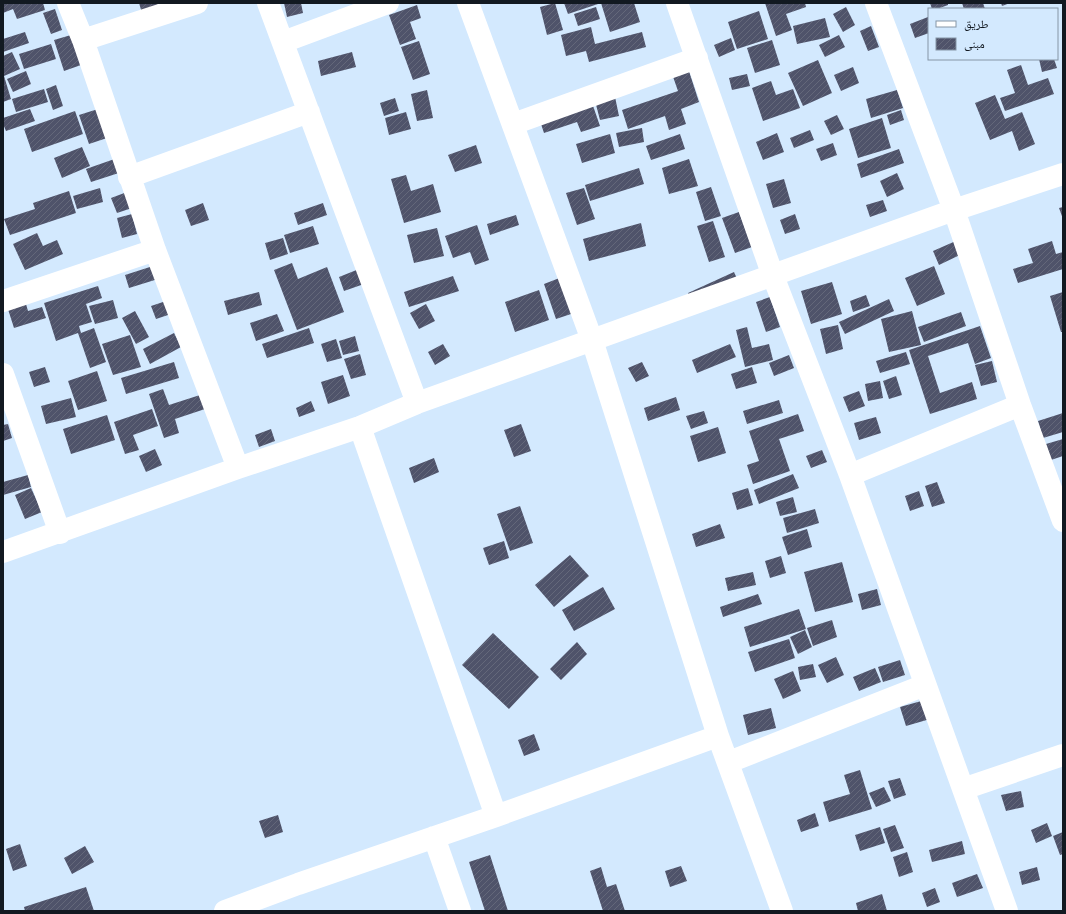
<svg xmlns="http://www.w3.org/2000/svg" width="1066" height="914" viewBox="0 0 1066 914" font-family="Karla,'Noto Naskh Arabic',sans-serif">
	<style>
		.building { fill: url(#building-hatch) }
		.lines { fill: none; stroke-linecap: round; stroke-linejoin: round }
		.street { stroke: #fff; stroke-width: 22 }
	</style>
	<defs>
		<pattern id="building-hatch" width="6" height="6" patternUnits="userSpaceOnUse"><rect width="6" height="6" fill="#4f536a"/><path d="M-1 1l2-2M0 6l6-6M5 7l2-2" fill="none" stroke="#64687a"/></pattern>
	</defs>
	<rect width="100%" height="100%" fill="#d3e9fe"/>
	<path class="building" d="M3 3H43L45 10 17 19 13 9 3 13Z
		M139 3H157L159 7 142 13Z
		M284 3H301L303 13 287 17Z
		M555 3 563 30 547 35 540 7Z
		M564 3H601L568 14Z
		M601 3H634L640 22 610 32Z
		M765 3H805L806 7 786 14 792 30 776 36Z
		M930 3H948V5L937 9H932Z
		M962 3H983L985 9H964Z
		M1001 3H1010L1002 6Z
		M417 5 421 18 410 22 416 39 400 45 389 15Z
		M596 7 600 19 578 26 574 14Z
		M846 7 855 25 843 32 833 14Z
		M55 9 62 30 51 34 43 13Z
		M759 11 768 39 737 49 728 22Z
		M928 17 929 22V33L915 38 910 24Z
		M825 18 830 37 797 44 793 26Z
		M871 26 879 47 868 51 860 31Z
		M591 27 595 44 642 32 646 47 589 62 586 51 566 56 561 35Z
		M25 32 29 43 3 52V39Z
		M71 35 81 65 64 71 54 40Z
		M839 35 845 47 825 57 819 45Z
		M731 38 735 50 719 57 714 45Z
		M772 40 780 65 755 73 747 48Z
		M419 41 430 74 413 80 401 47Z
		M51 44 56 59 24 69 19 54Z
		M12 52 20 69 4 76 11 99 3 102V56Z
		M352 52 356 67 321 76 318 61Z
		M1039 59H1054L1057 68 1042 72Z
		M818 60 832 93 803 106 788 73Z
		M687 65 699 102 681 109 686 124 669 130 665 116 628 129 622 110 678 91 671 71Z
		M1021 65 1028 85 1048 78 1054 94 1005 111 1000 98 1015 93 1007 70Z
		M853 67 859 83 841 91 834 75Z
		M26 71 31 84 13 92 7 79Z
		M747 74 750 86 732 90 729 78Z
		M771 81 776 95 793 89 800 108 763 121 752 88Z
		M56 85 63 106 53 110 46 89Z
		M44 89 48 102 16 112 12 99Z
		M427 90 433 118 417 121 411 94Z
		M897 90 903 108 871 118 866 99Z
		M614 92 619 116 600 120 594 97Z
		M995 95 1005 119 1022 112 1035 144 1019 151 1012 131 990 140 975 103Z
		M395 98 399 111 384 116 380 103Z
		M591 100 600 126 581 132 577 122 544 133 539 118Z
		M30 109 35 121 6 131 3 124V118Z
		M98 109 107 138 89 144 79 115Z
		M901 110 904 120 890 125 887 115Z
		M75 111 83 134 32 152 24 129Z
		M406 112 411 129 389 135 385 118Z
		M837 115 844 129 831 135 824 121Z
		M882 118 891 148 858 158 849 129Z
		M642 128 644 142 619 147 616 133Z
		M810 130 814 140 794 148 790 138Z
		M777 133 784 152 763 160 756 142Z
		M610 134 615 153 582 163 576 144Z
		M680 134 685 149 651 160 646 146Z
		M833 143 837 155 821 161 816 149Z
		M476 145 482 163 455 172 448 155Z
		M82 147 90 166 62 178 54 158Z
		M899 149 904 163 861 178 857 164Z
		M123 156 128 170 91 182 86 169Z
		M689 159 698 186 669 194 662 168Z
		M639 168 644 184 590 201 585 185Z
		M897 173 904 189 887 197 880 181Z
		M406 175 411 191 433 184 441 212 404 223 391 179Z
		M784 179 791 203 773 208 766 184Z
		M711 187 721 216 705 221 696 192Z
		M100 188 103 202 77 209 73 196Z
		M584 188 595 219 577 225 566 193Z
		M69 191 76 213 10 235 4 219 35 209 33 203Z
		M127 192 132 208 117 213 111 198Z
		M883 200 887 211 870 217 866 205Z
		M203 203 209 220 191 226 185 210Z
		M323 203 327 215 298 225 294 213Z
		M1063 207V219L1059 208Z
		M739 212 752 247 735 253 722 218Z
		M132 214 137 234 122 238 117 218Z
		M795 214 800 229 785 234 780 220Z
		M516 215 519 225 490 235 487 224Z
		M713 221 725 257 709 262 697 226Z
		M641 223 646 246 589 261 583 239Z
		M477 225 489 260 475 265 470 252 453 258 445 236Z
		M313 226 319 244 290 253 284 235Z
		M437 228 444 256 414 263 407 235Z
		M37 233 43 246 57 240 63 254 25 270 13 244Z
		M283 238 288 254 270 260 265 243Z
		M958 240 964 253 939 265 933 251Z
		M1052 241 1056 254 1063 252V269L1018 283 1013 269 1033 263 1028 249Z
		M292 263 298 279 327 267 344 312 297 330 274 270Z
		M153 266 158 279 129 288 125 275Z
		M934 266 945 294 917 306 905 278Z
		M359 269 364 284 344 291 339 277Z
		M734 272 739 283 693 304 688 293Z
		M453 276 459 291 409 307 404 292Z
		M562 277 574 313 556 319 544 284Z
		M832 282 842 314 811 324 801 291Z
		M98 286 102 298 86 304 92 322 79 326 81 333 94 328 106 362 90 368 78 333 56 341 44 303Z
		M539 290 549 320 515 332 505 302Z
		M259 292 262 305 228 315 224 301Z
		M1063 292V332H1061L1050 296Z
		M866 295 870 306 853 312 850 301Z
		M24 297 28 311 42 307 46 318 14 328 6 303Z
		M770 297 780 327 766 332 756 302Z
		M889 299 894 311 845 334 839 322Z
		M113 300 118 318 95 324 89 306Z
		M166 301 171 314 156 319 151 306Z
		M426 304 435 321 419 329 410 313Z
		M135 311 149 337 136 344 122 318Z
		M912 311 921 345 889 352 881 319Z
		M961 312 966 326 924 342 918 327Z
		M277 314 284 331 256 341 250 323Z
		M838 325 843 349 826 354 820 329Z
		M980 326 991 358 975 364 968 343 928 356 940 393 972 382 977 399 930 414 909 350Z
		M747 327 752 348 769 344 773 360 745 367 736 330Z
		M309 328 314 343 267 358 262 344Z
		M174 333 181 347 150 364 143 349Z
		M130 335 141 367 113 375 102 344Z
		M355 336 359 351 343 355 339 341Z
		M336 339 342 358 327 362 321 344Z
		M443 344 450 356 435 365 428 352Z
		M730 344 736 357 697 373 692 360Z
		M906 352 910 364 880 373 876 361Z
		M360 354 366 375 351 379 344 359Z
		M789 355 794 368 774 376 769 363Z
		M992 361 997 382 981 386 975 365Z
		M174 362 179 378 126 394 121 378Z
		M642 362 649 376 636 382 628 368Z
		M45 367 50 382 34 387 29 372Z
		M752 367 757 383 736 389 731 374Z
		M97 371 107 401 78 410 68 381Z
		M343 375 350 396 328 404 321 382Z
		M896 376 902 395 889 399 883 381Z
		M880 381 883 398 868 401 865 384Z
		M163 389 169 405 200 395 205 409 175 419 179 433 164 438 149 394Z
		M859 391 865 406 849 412 843 397Z
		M676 397 680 410 648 421 644 408Z
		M71 398 76 417 46 424 41 406Z
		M779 400 783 413 747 424 743 411Z
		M311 401 315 411 299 417 296 408Z
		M152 409 158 426 133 435 139 450 125 454 114 422Z
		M704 411 708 423 691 429 686 416Z
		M1063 413V432L1043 438 1038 421Z
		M798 414 804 431 779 439 790 471 753 484 747 465 759 461 749 431Z
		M107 415 115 440 71 454 63 429Z
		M876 417 881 433 859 440 854 423Z
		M8 424 12 438 3 441V425Z
		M521 424 531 451 514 457 504 430Z
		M718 427 726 453 698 462 690 436Z
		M271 429 275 441 259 447 255 435Z
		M1063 439V456L1051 460 1046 444Z
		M155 449 162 465 146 472 139 456Z
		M822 450 827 462 811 468 806 456Z
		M434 458 439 472 414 483 409 468Z
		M793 474 799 488 759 504 754 490Z
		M28 475 31 487 3 495V482Z
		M937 482 945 503 932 507 925 486Z
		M31 488 42 512 25 519 15 495Z
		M748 488 753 505 737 510 732 493Z
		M919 491 924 506 910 511 905 496Z
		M793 497 797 512 780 516 776 502Z
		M520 506 533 543 510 551 497 514Z
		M815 509 819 523 787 533 783 518Z
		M720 524 725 538 696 547 692 534Z
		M807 529 812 547 788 555 782 537Z
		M504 541 509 558 489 565 483 548Z
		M570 555 589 576 554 607 535 585Z
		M781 556 786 573 770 578 765 561Z
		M842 562 853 602 815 612 804 572Z
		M753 572 756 585 728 591 725 578Z
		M603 587 615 609 574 631 562 610Z
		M877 589 881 605 862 610 858 594Z
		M758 594 762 604 723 617 720 607Z
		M799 609 806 629 750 647 744 627Z
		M832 620 837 637 813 646 807 628Z
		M805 630 812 647 798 654 790 637Z
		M493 633 539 677 509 709 462 665Z
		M789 639 795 658 755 672 748 652Z
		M577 642 587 654 561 680 550 669Z
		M836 657 844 675 827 683 818 665Z
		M900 660 905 675 883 682 878 667Z
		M813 664 816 677 800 680 798 667Z
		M875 668 881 682 859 691 853 677Z
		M793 671 801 691 783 699 774 679Z
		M932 698 937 717 906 726 900 707Z
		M771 708 776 728 748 735 743 715Z
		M534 734 540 750 524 756 518 740Z
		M860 770 872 809 829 822 823 802 850 794 844 775Z
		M900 778 906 795 894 799 888 781Z
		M884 787 891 801 876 807 869 793Z
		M1021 791 1024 807 1006 811 1001 795Z
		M815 813 819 826 801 832 797 820Z
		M278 815 283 832 265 838 259 821Z
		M1047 823 1052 836 1036 843 1031 830Z
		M895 825 904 848 891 852 883 829Z
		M880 827 885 843 860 851 855 835Z
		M1063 832V854L1060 855 1053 836Z
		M962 841 965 854 932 862 929 850Z
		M20 844 27 866 13 871 6 849Z
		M85 846 94 862 72 874 64 858Z
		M907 852 913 872 899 877 893 857Z
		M490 855 508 911H485L469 862Z
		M681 866 687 881 670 887 665 871Z
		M601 867 607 887 616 884 625 911H603L590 871Z
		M1037 867 1040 880 1022 885 1019 872Z
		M977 874 983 888 957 897 952 883Z
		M86 887 94 911H25L24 907Z
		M935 888 940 902 927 907 922 893Z
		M882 894 887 911H858L856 903Z"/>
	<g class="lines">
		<path class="street" d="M68 3 83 40 155 250 238 468
			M268 3 417 403
			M468 3 592 340 718 736 782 911
			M677 3 773 276 850 475 1007 911
			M876 3 954 210 1020 405 1063 521
			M83 40 197 3
			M283 42 388 3
			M513 124 697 58
			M129 177 309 112
			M3 301 155 250
			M3 374 60 533
			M360 427 496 816
			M850 475 1020 405
			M3 552 238 468 360 427 417 403 954 210 1063 174
			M729 762 925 685
			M963 789 1063 755
			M434 837 460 911
			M225 911 298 884 496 816 718 736"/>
	</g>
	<rect width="1066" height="914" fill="none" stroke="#121921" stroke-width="8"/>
	<rect x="928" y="8" width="130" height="52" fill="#d3e9fe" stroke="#8696a6"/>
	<rect x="936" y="21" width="20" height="6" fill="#ffffff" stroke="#8696a6"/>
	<text x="964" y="28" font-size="12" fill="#121921">طريق</text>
	<rect x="936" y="38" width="20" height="12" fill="url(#building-hatch)" stroke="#8696a6"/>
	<text x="964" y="48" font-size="12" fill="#121921">مبنى</text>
</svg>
